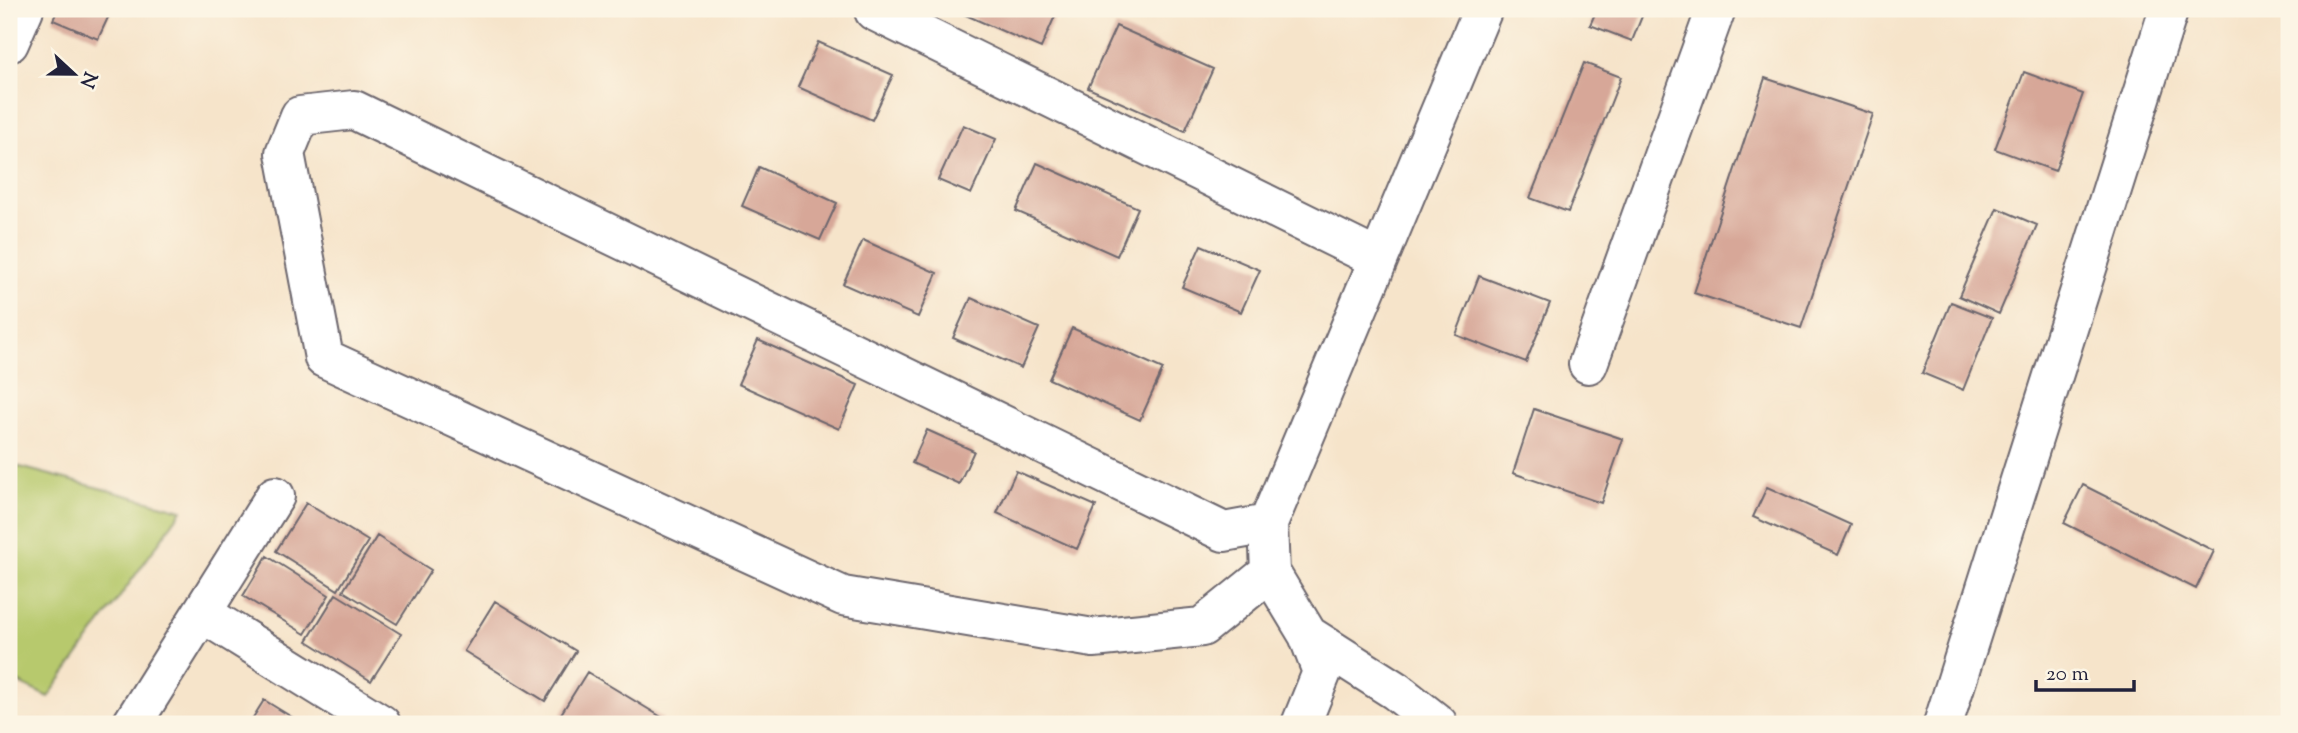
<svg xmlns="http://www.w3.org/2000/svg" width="2298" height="733" viewBox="0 0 2298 733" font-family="'Sorts Mill Goudy',serif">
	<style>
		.green { fill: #b7c96d; stroke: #6c7654; stroke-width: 2 }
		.building { fill: #d7a798 }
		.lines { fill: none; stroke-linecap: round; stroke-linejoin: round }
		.minor-casing { stroke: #6c666d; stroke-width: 42 }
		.minor { stroke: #fff; stroke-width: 38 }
	</style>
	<rect width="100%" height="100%" fill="#fcf5e5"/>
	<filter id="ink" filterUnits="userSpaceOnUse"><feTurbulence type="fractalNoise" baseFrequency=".0143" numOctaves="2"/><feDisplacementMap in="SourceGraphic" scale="14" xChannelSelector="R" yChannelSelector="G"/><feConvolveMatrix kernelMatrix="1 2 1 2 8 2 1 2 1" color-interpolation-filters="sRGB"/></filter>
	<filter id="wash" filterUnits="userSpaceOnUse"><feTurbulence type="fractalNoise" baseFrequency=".00686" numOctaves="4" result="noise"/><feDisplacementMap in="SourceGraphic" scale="28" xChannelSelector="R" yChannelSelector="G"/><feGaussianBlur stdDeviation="1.57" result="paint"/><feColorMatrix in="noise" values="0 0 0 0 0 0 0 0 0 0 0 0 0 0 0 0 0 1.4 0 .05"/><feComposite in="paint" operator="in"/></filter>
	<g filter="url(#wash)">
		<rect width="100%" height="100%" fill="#f6e4ca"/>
		<path class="green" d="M9 464 182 510 48 697 9 678Z"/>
		<g id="blocks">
			<path class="building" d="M58 9H112L98 39 53 20Z
				M952 9H1058L1041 48Z
				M1597 9H1645L1632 41 1590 25Z
				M1116 26 1213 69 1185 131 1088 88Z
				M818 42 893 75 872 120 798 87Z
				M1584 63 1621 77 1568 212 1530 198Z
				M2024 72 2083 94 2055 171 1995 149Z
				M1765 78 1873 114 1801 328 1694 293Z
				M963 125 996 139 971 194 938 180Z
				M1037 163 1138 208 1117 256 1016 211Z
				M759 167 837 203 820 240 742 206Z
				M1997 208 2037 225 1999 314 1959 296Z
				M863 240 937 273 918 317 843 284Z
				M1201 245 1260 270 1241 312 1182 287Z
				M1479 276 1550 303 1526 362 1456 335Z
				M971 298 1039 328 1021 368 953 338Z
				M1951 302 1992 318 1963 390 1922 373Z
				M1072 328 1163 369 1140 420 1049 379Z
				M758 340 858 385 839 429 738 384Z
				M1534 409 1623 439 1601 503 1513 473Z
				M927 430 974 451 959 484 912 463Z
				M1016 471 1096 506 1077 549 997 513Z
				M2083 485 2214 551 2196 589 2064 523Z
				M1767 487 1851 525 1838 555 1753 517Z
				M306 503 368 541 338 590 276 551Z
				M377 536 431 570 397 624 343 591Z
				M267 556 329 595 305 634 243 596Z
				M336 594 401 634 371 681 307 641Z
				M495 601 576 651 545 701 464 651Z
				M587 672 663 718 659 724H578L561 714Z
				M264 700 303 724H249Z"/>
		</g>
	</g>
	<g filter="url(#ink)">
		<use href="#blocks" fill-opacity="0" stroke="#6c666d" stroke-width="2"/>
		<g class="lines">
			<defs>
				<path id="minor" d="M874 11 1378 259
					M9 43 24 9
					M1588 364 1716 9
					M1268 524 1224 532 354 110 300 116 285 153 324 358 843 596 1093 638 1202 627 1270 572
					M202 613 381 724
					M1308 635 1396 691 1438 724
					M132 724 275 496
					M1301 724 1322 672 1308 635 1270 572 1268 524 1483 9
					M1943 724 2169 9"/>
			</defs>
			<use href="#minor" class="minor-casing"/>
			<use href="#minor" class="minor"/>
		</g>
	</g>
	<rect width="2298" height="733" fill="none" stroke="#fcf5e5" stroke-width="35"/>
	<g transform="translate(74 74) rotate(112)" stroke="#fcf5e5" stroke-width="5" paint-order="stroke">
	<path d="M0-5L12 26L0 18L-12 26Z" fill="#22223b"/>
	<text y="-10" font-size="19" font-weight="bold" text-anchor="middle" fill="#22223b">N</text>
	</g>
	<path d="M2036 680v10h98v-10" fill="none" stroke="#22223b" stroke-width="3.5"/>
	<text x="2046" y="680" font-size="21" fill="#22223b" stroke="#fcf5e5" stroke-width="5" paint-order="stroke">20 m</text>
</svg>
